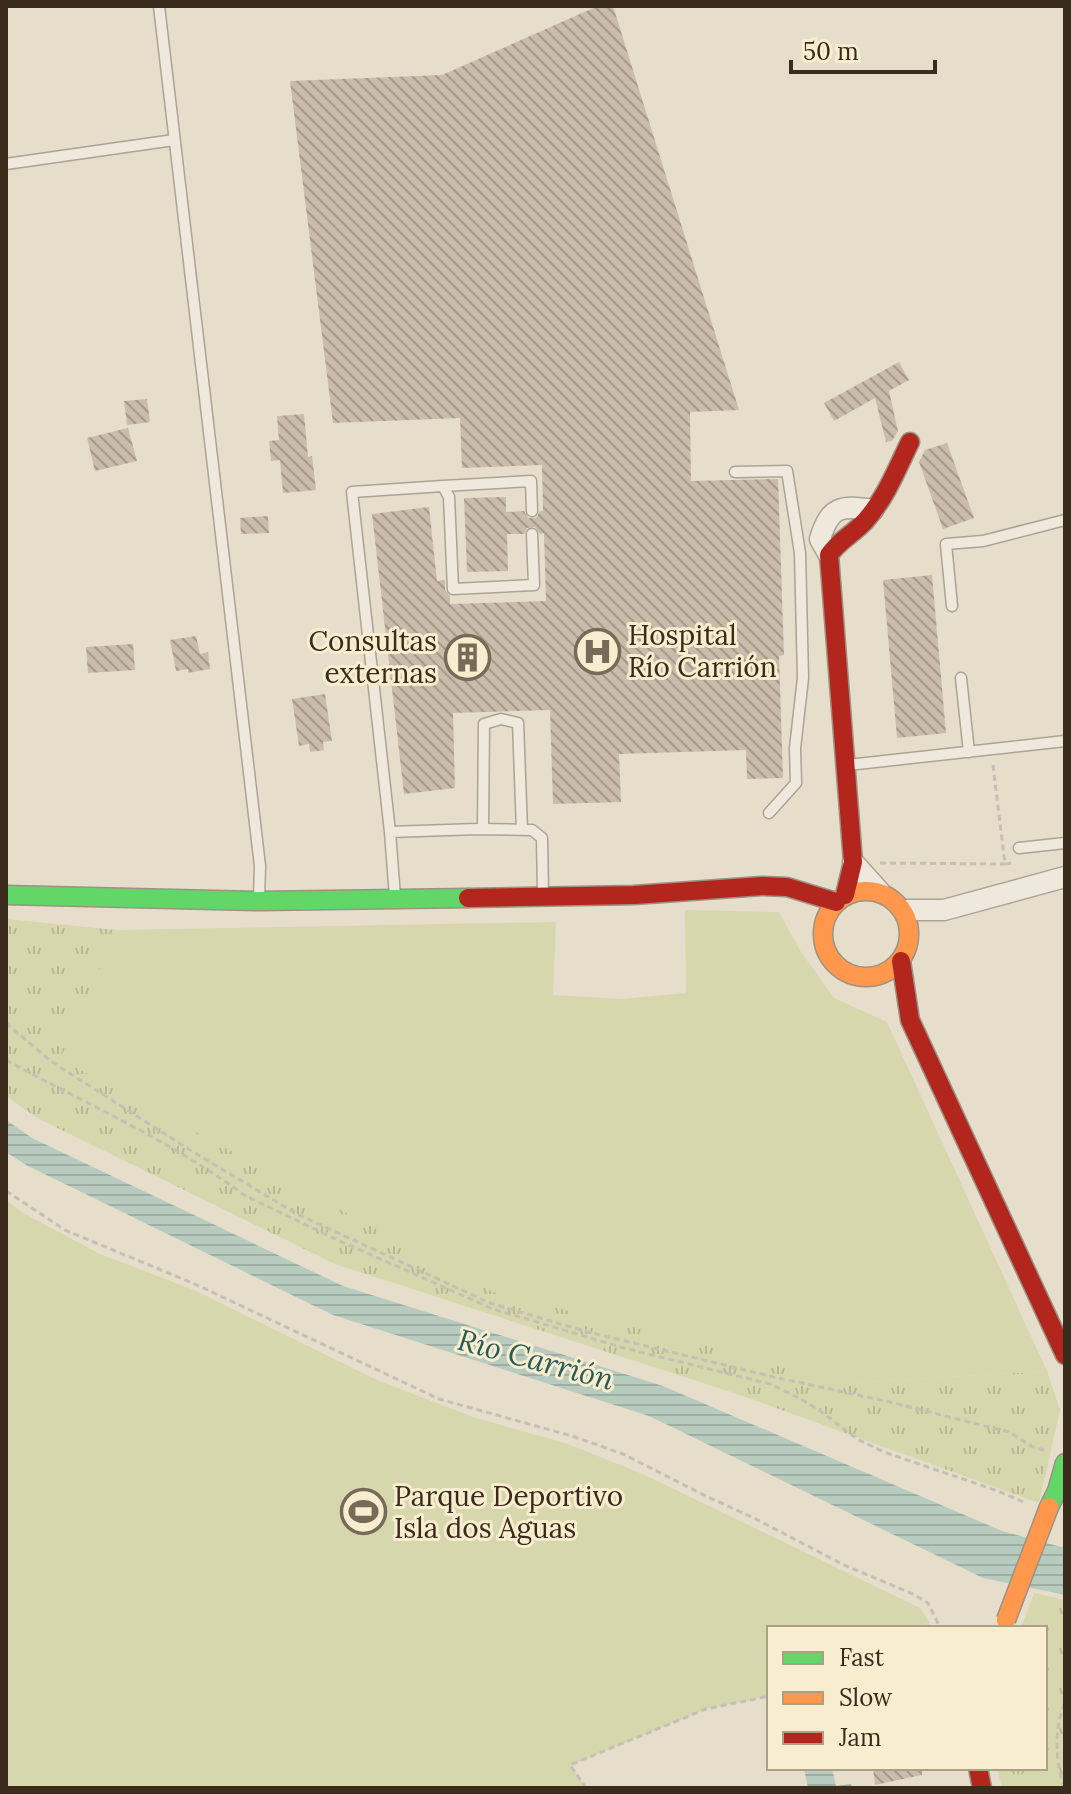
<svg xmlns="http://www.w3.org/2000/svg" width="1071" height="1794" viewBox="0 0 1071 1794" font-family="Lora,serif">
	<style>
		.park { fill: url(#park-tufts) }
		.garden { fill: #d6d7ac }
		.water { fill: url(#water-rules) }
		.building { fill: url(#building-back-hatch) }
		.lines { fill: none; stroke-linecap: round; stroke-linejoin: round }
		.lane-casing { stroke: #aba395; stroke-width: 13 }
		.street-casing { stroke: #aba395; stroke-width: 23 }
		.fast-casing { stroke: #9b9284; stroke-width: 21 }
		.slow-casing { stroke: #9b9284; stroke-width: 21 }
		.jam-casing { stroke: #9b9284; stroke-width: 21 }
		.path { stroke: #c6bfb4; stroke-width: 3; stroke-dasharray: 6 4; stroke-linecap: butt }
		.lane { stroke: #eee8dd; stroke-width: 10 }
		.street { stroke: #eee8dd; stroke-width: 20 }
		.fast { stroke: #63d668; stroke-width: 18 }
		.slow { stroke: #ff974d; stroke-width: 18 }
		.jam { stroke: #b3261e; stroke-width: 18 }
		.slow-bridge-casing { stroke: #9b9284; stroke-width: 21; stroke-linecap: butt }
		.slow-bridge { stroke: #ff974d; stroke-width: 18 }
		.labels { text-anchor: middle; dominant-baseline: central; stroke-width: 6; stroke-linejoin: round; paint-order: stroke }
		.poi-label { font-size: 28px; fill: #3a2b1c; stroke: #f8edcf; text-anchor: start }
		.water-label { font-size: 30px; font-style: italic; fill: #295b58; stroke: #f8edcf }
	</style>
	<defs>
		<pattern id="park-tufts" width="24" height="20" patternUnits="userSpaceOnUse" patternTransform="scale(2)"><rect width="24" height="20" fill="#d6d7ac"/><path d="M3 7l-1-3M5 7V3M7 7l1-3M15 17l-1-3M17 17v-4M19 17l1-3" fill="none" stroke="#b8b993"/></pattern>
		<pattern id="water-rules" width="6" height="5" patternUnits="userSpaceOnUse" patternTransform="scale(2)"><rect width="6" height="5" fill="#b7cbbf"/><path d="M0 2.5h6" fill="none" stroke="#9eaea4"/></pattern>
		<pattern id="building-back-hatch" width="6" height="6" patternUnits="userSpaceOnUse" patternTransform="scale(2)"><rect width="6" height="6" fill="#cabcab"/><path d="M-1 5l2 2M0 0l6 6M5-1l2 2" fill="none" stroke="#a5998a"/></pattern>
	</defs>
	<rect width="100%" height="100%" fill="#e6decb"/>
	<path class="park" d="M6 919 117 930 61 1059 854 1383 1047 1371 1060 1410 1039 1503 737 1394 335 1264 37 1118 6 1096Z
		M1034 1593 1065 1600V1788H1002L997 1768H1045V1628H1021Z"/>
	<path class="garden" d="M685 910 779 912 801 952 834 998 887 1022 1047 1371 854 1383 493 1292 60 1059 117 930 556 922 553 995 622 999 686 993Z
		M6 1200 25 1214 100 1254 194 1290 377 1380 473 1417 568 1444 645 1475 920 1608 929 1622V1628H769V1696L706 1709 571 1765 586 1788H6Z"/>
	<path class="water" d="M6 1120 32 1138 343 1286 663 1386 1002 1531 1065 1548V1595L983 1578 649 1416 333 1315 26 1165 6 1152Z
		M804 1768H832L836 1786 851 1784 852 1788H808Z"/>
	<path class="building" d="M598 6H613L739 410 690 412 691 481 778 479 784 655 779 656 783 778 747 779 746 750 619 754 621 802 553 804 550 710 453 713 455 788 404 794 372 514 429 507 437 581 445 580V590L450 596V604L546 601 544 533 540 534 535 527 527 528 524 534H507L508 571 467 572 464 498 506 497V512L524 511 528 518H536L540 511H543L542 465 462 468 460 418 333 423 290 81 442 75Z
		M899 362 909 380 889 391 898 431 892 441 886 442 875 398 834 421 824 403Z
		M147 399 150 422 127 425 124 401Z
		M304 414 308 457 312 456 316 490 283 493 280 460 271 461 269 441 279 440 277 416Z
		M128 428 137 461 95 471 87 438Z
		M947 443 974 518 943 529 919 462 925 450Z
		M268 516 269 533 241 534 240 518Z
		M932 575 946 733 897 738 883 580Z
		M196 636 200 654 208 652 210 669 188 673V669L176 671 170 640Z
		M133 644 135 670 88 673 86 647Z
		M325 694 332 741 323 742 324 750 310 752 309 744 299 746 292 699Z
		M873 1768H922V1775L875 1785Z"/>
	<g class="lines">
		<defs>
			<path id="lane" d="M159 6 260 866 259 899
				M6 164 174 140
				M735 472 787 471 800 553 803 678 795 748 796 783 769 813
				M532 511 531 481 443 486 449 497 453 589 534 585 532 534
				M952 606 946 544 983 541 1065 520
				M961 678 969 752
				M848 765 1065 741
				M483 829 484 724 501 719 518 723 522 830
				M390 832 477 829 532 830 542 838 543 894
				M1019 848 1065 843
				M395 897 390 832 352 492 443 486"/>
			<path id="street" d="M829 555 820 539C830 506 841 505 873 510
				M853 862 880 892
				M903 910H944L1065 877"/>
			<path id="fast" d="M6 895 259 901 468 898
				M1049 1507 1057 1491 1065 1463"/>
			<path id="slow" d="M823 934a43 43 0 1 1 86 0a43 43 0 1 1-86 0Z"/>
			<path id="jam" d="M845 895 853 862 829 555C839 540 855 533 866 520 886 497 897 469 910 442
				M468 898 634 895 762 886 787 887 836 902
				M901 961 910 1020 1065 1355
				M978 1768 982 1788"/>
		</defs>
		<use href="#lane" class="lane-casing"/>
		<use href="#street" class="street-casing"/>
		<use href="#fast" class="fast-casing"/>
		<use href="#slow" class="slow-casing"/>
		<use href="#jam" class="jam-casing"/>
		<path class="path" d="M993 765 1005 864 1013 863
			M880 863 1005 864
			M6 1023 52 1062 190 1150 297 1214 490 1303 588 1332 774 1377 890 1402 1009 1432 1033 1447 1044 1450
			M6 1060C86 1104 170 1140 244 1195L331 1237 493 1309 624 1348 770 1384 799 1398 819 1410 857 1439 884 1452 998 1491 1024 1502
			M6 1191 65 1230 197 1285 439 1399 572 1436 623 1454 708 1497 754 1518 844 1565 913 1594 928 1603 940 1628
			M586 1788 570 1765 706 1709 769 1696
			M1064 1788C1055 1761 1054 1729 1065 1702"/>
		<use href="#lane" class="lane"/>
		<use href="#street" class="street"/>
		<use href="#fast" class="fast"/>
		<use href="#slow" class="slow"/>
		<use href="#jam" class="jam"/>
		<defs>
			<path id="slow-bridge" d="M1006 1620 1049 1507"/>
		</defs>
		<use href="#slow-bridge" class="slow-bridge-casing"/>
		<use href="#slow-bridge" class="slow-bridge"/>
	</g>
	<defs>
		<symbol id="hospital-ring" viewBox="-11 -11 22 22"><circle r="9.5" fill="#f8edcf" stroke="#766a59" stroke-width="1.5"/><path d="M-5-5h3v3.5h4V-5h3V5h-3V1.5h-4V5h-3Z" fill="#766a59"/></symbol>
		<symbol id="building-ring" viewBox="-11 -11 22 22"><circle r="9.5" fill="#f8edcf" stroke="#766a59" stroke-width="1.5"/><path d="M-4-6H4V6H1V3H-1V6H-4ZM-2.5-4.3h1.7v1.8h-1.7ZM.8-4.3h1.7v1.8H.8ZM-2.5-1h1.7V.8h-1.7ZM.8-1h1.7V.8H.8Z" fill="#766a59"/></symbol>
		<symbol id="stadium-ring" viewBox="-11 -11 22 22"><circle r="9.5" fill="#f8edcf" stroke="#766a59" stroke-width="1.5"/><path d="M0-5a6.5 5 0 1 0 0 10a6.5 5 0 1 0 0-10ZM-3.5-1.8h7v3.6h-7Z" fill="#766a59"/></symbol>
	</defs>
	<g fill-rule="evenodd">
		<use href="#hospital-ring" x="572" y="626" width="51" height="51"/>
		<use href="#building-ring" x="442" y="632" width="51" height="51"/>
		<use href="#stadium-ring" x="338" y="1486" width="51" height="51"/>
	</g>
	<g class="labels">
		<g class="poi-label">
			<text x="628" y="635">Hospital<tspan x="628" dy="32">Río Carrión</tspan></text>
			<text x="437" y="641" text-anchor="end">Consultas<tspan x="437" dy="32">externas</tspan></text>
			<text x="394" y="1496">Parque Deportivo<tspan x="394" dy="32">Isla dos Aguas</tspan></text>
		</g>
		<g class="water-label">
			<text transform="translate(536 1359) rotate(15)">Río Carrión</text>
		</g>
	</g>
	<rect width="1071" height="1794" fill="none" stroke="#3a2b1c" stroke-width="16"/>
	<rect x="767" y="1626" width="280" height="144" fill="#f8edcf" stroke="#ac9f87" stroke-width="2"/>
	<rect x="783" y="1652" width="40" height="12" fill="#63d668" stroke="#ac9f87" stroke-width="2"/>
	<text x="839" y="1666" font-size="24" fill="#3a2b1c">Fast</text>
	<rect x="783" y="1692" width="40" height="12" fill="#ff974d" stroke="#ac9f87" stroke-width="2"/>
	<text x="839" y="1706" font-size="24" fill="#3a2b1c">Slow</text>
	<rect x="783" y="1732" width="40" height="12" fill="#b3261e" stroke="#ac9f87" stroke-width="2"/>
	<text x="839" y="1746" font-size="24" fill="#3a2b1c">Jam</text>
	<path d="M791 60v12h144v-12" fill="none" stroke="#3a2b1c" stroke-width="4"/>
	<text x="803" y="60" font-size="24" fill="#3a2b1c" stroke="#f8edcf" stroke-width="6" paint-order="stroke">50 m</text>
</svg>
